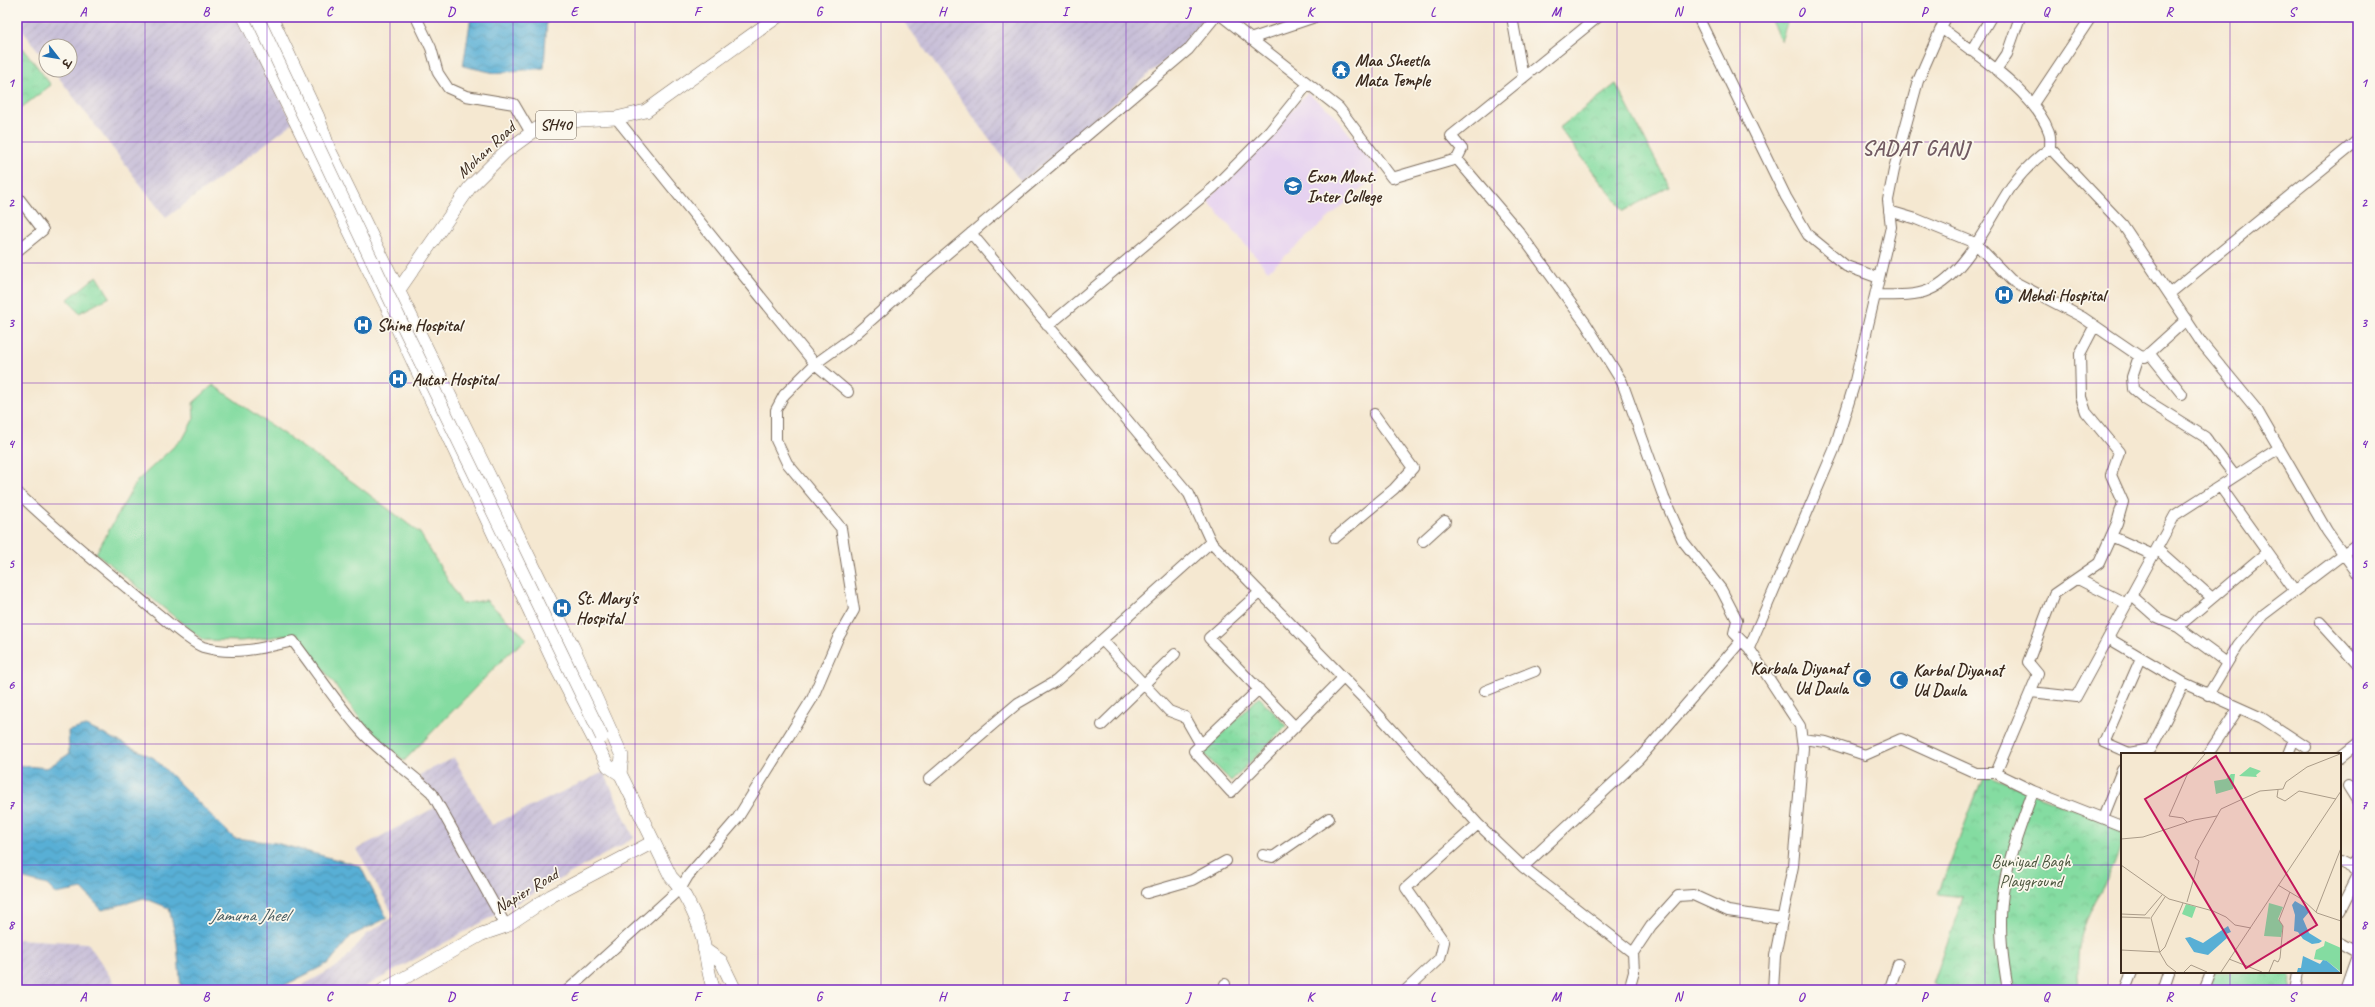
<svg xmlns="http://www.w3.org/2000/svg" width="2375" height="1007" viewBox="0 0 2375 1007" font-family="Caveat,'Playpen Sans Deva',sans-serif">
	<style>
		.built { fill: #e6d2f0 }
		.industrial { fill: url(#industrial-furrows) }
		.grass { fill: #84dca1; stroke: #608360 }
		.park { fill: url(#park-crowns); stroke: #608360 }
		.water { fill: url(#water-waves); stroke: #4a6c7a }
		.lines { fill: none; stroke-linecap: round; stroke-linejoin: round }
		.minor-casing { stroke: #7c6c5d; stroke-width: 12 }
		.major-casing { stroke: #7c6c5d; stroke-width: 14 }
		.minor { stroke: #fff; stroke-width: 10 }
		.major { stroke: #fff; stroke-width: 13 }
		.major-bridge-casing { stroke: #7c6c5d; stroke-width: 14; stroke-linecap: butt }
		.major-bridge { stroke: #fff; stroke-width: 13 }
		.grid { fill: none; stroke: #7b2cbf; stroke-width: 1; stroke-opacity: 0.55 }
		.labels { text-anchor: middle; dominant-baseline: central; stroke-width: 3.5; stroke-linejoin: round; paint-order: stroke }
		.shield { fill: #fbf7ec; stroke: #75685c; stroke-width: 1 }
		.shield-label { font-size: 16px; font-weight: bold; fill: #3b2a1e }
		.poi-label { font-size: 17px; font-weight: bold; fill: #3b2a1e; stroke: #fbf7ec; text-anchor: start }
		.street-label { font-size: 17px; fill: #3b2a1e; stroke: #fbf7ec }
		.park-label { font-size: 17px; fill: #4d563f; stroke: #fbf7ec }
		.water-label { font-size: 18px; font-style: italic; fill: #45595e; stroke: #fbf7ec }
		.district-label { font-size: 21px; font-weight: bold; letter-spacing: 1px; fill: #715a61; stroke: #fbf7ec }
		.inset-road { fill: none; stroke: #ab9c89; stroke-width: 1 }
		.view { fill: #c2185b; fill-opacity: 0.15; stroke: #c2185b; stroke-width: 2 }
		.inset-edge { fill: none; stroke: #3b2a1e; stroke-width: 2 }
		.neatline { fill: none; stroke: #7b2cbf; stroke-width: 1.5 }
		.grid-label { font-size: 13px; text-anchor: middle; font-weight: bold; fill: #7b2cbf }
	</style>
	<defs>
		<pattern id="industrial-furrows" width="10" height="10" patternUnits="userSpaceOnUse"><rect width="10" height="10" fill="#c8bfd8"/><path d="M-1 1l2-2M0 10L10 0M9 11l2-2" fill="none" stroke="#ada4b9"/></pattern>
		<pattern id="park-crowns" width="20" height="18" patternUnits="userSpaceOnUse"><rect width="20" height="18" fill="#84dca1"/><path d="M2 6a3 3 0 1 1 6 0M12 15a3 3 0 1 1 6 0" fill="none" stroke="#73bd8a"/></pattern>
		<pattern id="water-waves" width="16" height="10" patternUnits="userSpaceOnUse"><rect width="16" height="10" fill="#58afd5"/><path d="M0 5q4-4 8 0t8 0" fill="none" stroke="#4a8fac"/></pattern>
	</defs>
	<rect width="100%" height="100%" fill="#fbf7ec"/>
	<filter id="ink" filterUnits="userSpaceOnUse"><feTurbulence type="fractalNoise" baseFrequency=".025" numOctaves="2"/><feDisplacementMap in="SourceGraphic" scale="8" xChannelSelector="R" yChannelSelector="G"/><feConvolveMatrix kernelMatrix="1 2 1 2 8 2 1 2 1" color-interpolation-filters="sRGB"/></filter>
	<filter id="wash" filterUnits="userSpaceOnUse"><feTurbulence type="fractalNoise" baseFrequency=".012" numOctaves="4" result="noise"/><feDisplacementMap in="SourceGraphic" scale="16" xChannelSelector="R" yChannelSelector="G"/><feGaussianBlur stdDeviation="0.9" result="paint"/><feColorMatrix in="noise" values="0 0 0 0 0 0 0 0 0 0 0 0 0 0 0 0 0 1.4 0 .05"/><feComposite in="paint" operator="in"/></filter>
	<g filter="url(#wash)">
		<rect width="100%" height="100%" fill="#f5e8d1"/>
		<path class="built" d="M1307 93 1333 113 1380 173 1268 271 1207 200 1244 165Z"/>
		<path class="industrial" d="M17 17H239L293 123 166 218 53 70H70V46H46V61L17 23Z
			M901 17H1199L1202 21 1181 47 1021 182Z
			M454 758 492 825 604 772 634 838 359 990H294L341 964 366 935 394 916 357 849 434 808 419 775Z
			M17 939 88 943 119 990H17Z"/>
		<path class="grass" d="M213 385 354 483 420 533 462 604 486 600 527 639 509 653 404 761 370 732 297 634 241 641 203 640 96 553 137 481 184 437 194 418 193 403Z"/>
		<path class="park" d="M1769 17H1789L1781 41Z
			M23 48 51 85 17 111V53Z
			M1616 84 1669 186 1624 211 1559 128Z
			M97 276 110 297 79 313 68 299Z
			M1259 697 1287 726 1231 781 1203 753Z
			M1984 774 2122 828C2122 866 2096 892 2084 926 2077 946 2077 969 2079 990H1956L1933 984 1963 897 1938 894Z
			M2214 972H2285L2291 976 2290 990H2207Z"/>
		<path class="water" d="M471 17H547L544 68 495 73 463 66Z
			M86 726 154 758 234 838 276 843 360 866 387 918 351 936 329 963 275 990H181L177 943 169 908 144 898 102 910 82 889 56 894 47 885 17 877V765L47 768 69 754 68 731Z"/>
	</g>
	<g filter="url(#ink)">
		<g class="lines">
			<defs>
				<path id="minor" d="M416 17 431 48 438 73 448 88 466 96 514 104 531 133
					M1223 17 1339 108 1392 178 1457 159 1519 232 1586 324 1622 382 1664 498 1683 541 1721 589 1737 620 1734 633 1749 648 1800 726 1803 748 1793 866 1775 956 1773 990
					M1512 17 1523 78
					M1698 17 1786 197 1808 235 1846 266 1879 278
					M1941 28C1974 53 2035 92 2049 132 2051 137 2050 143 2050 148
					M1250 39 1315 17
					M1971 51 1991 17
					M1996 70 2007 54 2020 17
					M2033 104 2091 17
					M616 118 815 364 848 392
					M1457 159 1462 149 1451 136 1598 17
					M17 196 43 230 17 251
					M1889 211 1916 219 1975 243 2011 280 2082 317 2139 356 2145 357 2187 319
					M971 233 1189 494 1211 542 1367 702 1478 824
					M2169 294 2358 140
					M1875 295C1892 295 1913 297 1929 290 1965 275 1990 218 2011 187 2022 172 2035 159 2050 148L2123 225 2201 342 2257 410 2327 531 2358 574
					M1048 326 1213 188 1270 131 1308 84
					M2149 353 2182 394
					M2139 356 2132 377 2133 389 2146 400 2205 437 2235 476
					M2220 486 2295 591
					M17 492C60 534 107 571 152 609 163 618 191 643 203 647 234 656 263 648 293 641 316 671 337 704 362 732 383 755 409 771 432 793L506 926
					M2111 536 2153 555
					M1335 538 1394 489 1413 468 1374 414
					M1423 541 1445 521
					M2157 549 2211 597
					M2078 579 2127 604
					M1260 592 1209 638 1295 727
					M2131 595 2157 618 2178 627 2227 663
					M2320 622 2358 664
					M2178 627 2267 552
					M2108 638 2184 683 2262 718 2306 747
					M1102 640 1169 711 1185 717 1201 745
					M1749 648 1834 450 1854 385 1891 227 1888 200 1895 165 1918 81 1946 17
					M2141 658 2104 742 2129 753 2151 749 2184 683
					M1259 689 1194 751 1231 792 1343 678
					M1485 691 1535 671
					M2031 692 2076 697 2175 515 2279 448
					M2208 695 2238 645 2263 615 2358 543
					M1102 725 1175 654
					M1802 739 1826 742 1865 755 1901 739 1976 773H1996L2033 791 2122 826
					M2208 754 2238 709
					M2288 754 2294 739
					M2340 757 2358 743
					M1996 773 2038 674 2028 662 2054 594 2099 563 2117 523 2123 502 2111 475 2119 452 2086 412 2081 397 2080 354 2094 327
					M929 779 1018 703 1056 681 1211 542
					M2348 786 2358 802
					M2103 818 2122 770
					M1263 855 1273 857 1329 818
					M2340 862 2358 871
					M1523 867 1639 759 1741 641
					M2350 867 2358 859
					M681 888 688 876 737 819 812 699 838 638 854 610 841 528 787 463 776 440V410L784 395 815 364 851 338 930 268 1188 50 1215 17
					M1147 893 1192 880 1226 861
					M2340 911 2358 875
					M2340 943 2358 953
					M1890 988 1898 964
					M568 990 674 894
					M1225 990V984
					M1406 990 1440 958 1444 942 1406 888 1478 824 1523 867 1633 953 1651 926 1678 896 1693 895 1728 911 1782 919
					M1629 990 1634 972 1633 953
					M2008 990C2003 961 1999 932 2002 902 2005 865 2021 826 2033 791
					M2125 990 2132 972
					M2163 990 2169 972
					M2204 990 2211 972
					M2295 990 2298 972
					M2345 990 2358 953"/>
				<path id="major" d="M244 17 395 323 556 667 608 766 620 774 622 756 573 647 329 149 318 117 271 17
					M393 295 398 291 470 187 505 152 538 128 580 120 616 118 646 111 777 17
					M617 767 671 877C682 887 697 918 701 933 707 953 706 969 714 990
					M704 949 721 961 735 990
					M383 990 482 934 506 926 551 896 653 842"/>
			</defs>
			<use href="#minor" class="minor-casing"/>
			<use href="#major" class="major-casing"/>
			<use href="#minor" class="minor"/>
			<use href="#major" class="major"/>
			<defs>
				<path id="major-bridge" d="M257 17 391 301 602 737"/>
			</defs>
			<use href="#major-bridge" class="major-bridge-casing"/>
			<use href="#major-bridge" class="major-bridge"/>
		</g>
	</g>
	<path class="grid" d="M145 17V990M267 17V990M390 17V990M513 17V990M635 17V990M758 17V990M881 17V990M1003 17V990M1126 17V990M1249 17V990M1372 17V990M1494 17V990M1617 17V990M1740 17V990M1862 17V990M1985 17V990M2108 17V990M2230 17V754M17 142H2358M17 263H2358M17 383H2358M17 504H2358M17 624H2358M17 744H2358M17 865H2122M2340 865H2358M2230 972V990"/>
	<defs>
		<symbol id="temple-disc" viewBox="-11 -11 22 22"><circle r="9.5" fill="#1f6fb2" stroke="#fbf7ec"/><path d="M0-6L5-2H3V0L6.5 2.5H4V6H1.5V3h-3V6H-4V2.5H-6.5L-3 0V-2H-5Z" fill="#fff"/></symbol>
		<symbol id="university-disc" viewBox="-11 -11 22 22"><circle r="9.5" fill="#1f6fb2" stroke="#fbf7ec"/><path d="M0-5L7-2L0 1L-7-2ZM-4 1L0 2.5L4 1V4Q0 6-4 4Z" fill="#fff"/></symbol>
		<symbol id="hospital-disc" viewBox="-11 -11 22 22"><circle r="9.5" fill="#1f6fb2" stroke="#fbf7ec"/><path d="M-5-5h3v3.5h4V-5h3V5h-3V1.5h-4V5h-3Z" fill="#fff"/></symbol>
		<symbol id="mosque-disc" viewBox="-11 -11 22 22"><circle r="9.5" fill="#1f6fb2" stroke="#fbf7ec"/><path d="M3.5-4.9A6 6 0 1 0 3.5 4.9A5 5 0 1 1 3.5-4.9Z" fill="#fff"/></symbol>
	</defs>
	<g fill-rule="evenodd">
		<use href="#temple-disc" x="1330" y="59" width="22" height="22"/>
		<use href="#university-disc" x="1282" y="175" width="22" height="22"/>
		<use href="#hospital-disc" x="1993" y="284" width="22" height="22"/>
		<use href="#hospital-disc" x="352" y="314" width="22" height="22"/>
		<use href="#hospital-disc" x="387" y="368" width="22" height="22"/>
		<use href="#hospital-disc" x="551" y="597" width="22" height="22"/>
		<use href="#mosque-disc" x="1851" y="667" width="22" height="22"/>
		<use href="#mosque-disc" x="1888" y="669" width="22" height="22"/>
	</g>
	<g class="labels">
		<rect class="shield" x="536" y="111" width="40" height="28" rx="3"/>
		<g class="shield-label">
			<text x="556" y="125">SH40</text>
		</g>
		<g class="poi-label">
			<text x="1355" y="60">Maa Sheetla<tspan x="1355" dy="20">Mata Temple</tspan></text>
			<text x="1307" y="176">Exon Mont.<tspan x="1307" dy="20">Inter College</tspan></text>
			<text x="2018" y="295">Mehdi Hospital</text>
			<text x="377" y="325">Shine Hospital</text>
			<text x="412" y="379">Autar Hospital</text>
			<text x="576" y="598">St. Mary's<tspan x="576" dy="20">Hospital</tspan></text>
			<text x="1848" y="668" text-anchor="end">Karbala Diyanat<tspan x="1848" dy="20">Ud Daula</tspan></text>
			<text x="1913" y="670">Karbal Diyanat<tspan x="1913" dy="20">Ud Daula</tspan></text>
		</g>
		<g class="street-label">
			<text transform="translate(486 150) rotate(-43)">Mohan Road</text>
			<text transform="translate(526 891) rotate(-31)">Napier Road</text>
		</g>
		<g class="park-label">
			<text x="2031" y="861">Buniyad Bagh<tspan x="2031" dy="20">Playground</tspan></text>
		</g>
		<g class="water-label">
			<text x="249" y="915">Jamuna Jheel</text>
		</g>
		<g class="district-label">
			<text x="1916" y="148">SADAT GANJ</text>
		</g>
	</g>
	<g transform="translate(2121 753)">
		<rect width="220" height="220" fill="#f5e8d1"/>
		<path d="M129 14 140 18 135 22 136 24 118 23ZM148 150 162 154 157 166 162 173 160 184 143 183Z" fill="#84dca1"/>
		<path d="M204 188 220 195V219L206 208 193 206 195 197 203 193Z" fill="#84dca1"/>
		<path d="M110 21H114L112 36 95 41 93 28 105 26ZM65 151 75 154 71 165 61 161Z" fill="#84dca1"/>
		<path d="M174 148 186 155 188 159 182 166 188 180 201 188 198 190 191 191 182 186 177 179 173 178 174 162 171 152ZM107 173 110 179 105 181 106 185 87 202 73 199 64 185 69 184 82 190ZM182 203 199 211 202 207 206 208 219 219H176L177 215H180Z" fill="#58afd5"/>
		<path class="inset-road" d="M157 37 156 44 164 48 178 38 215 46M66 69 62 65 48 63 66 22 84 1M0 86 22 84 73 67 96 63M0 112 48 146 92 158 105 164 114 172 130 175M157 132 182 147 196 160 220 168M66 149 78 108 74 105 77 97 100 56 139 38 162 36 165 29 186 14 219 1M195 159 220 95M0 161 24 162 41 142M0 164 29 165M30 165 39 200 46 212 55 219M30 165 44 144M0 197 39 199 44 194 62 150M108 206 141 219M63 219 70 212 86 219M100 219 220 38M148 219 153 207 157 209 159 205 162 173 158 167 169 139"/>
		<path class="view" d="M95 3 196 172 125 215 24 46Z"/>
		<rect width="220" height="220" class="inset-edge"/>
	</g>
	<rect width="2375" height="1007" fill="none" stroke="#fbf7ec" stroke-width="44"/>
	<g transform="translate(58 58) rotate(121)"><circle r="19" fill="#fbf7ec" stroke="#aea59a"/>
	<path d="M0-3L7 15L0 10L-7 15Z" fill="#1f6fb2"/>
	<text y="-6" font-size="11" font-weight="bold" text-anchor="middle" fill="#3b2a1e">उ</text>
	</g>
	<rect x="22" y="22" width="2331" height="963" class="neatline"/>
	<g class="grid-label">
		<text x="83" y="16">A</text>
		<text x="206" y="16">B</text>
		<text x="329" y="16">C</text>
		<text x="451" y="16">D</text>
		<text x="574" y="16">E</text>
		<text x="697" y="16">F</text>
		<text x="819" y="16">G</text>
		<text x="942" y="16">H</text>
		<text x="1065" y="16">I</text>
		<text x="1188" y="16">J</text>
		<text x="1310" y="16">K</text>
		<text x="1433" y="16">L</text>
		<text x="1556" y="16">M</text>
		<text x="1678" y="16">N</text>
		<text x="1801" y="16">O</text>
		<text x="1924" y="16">P</text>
		<text x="2046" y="16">Q</text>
		<text x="2169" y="16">R</text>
		<text x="2292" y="16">S</text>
		<text x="11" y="87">1</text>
		<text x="2364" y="87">1</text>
		<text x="11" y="207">2</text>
		<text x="2364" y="207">2</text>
		<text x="11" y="327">3</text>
		<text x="2364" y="327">3</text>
		<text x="11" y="448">4</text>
		<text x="2364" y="448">4</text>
		<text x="11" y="568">5</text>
		<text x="2364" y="568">5</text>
		<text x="11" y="689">6</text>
		<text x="2364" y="689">6</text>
		<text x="11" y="809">7</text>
		<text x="2364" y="809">7</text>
		<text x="11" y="929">8</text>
		<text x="2364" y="929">8</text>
		<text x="83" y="1001">A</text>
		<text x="206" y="1001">B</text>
		<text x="329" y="1001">C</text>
		<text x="451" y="1001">D</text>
		<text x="574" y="1001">E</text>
		<text x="697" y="1001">F</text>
		<text x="819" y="1001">G</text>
		<text x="942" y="1001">H</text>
		<text x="1065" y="1001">I</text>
		<text x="1188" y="1001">J</text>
		<text x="1310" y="1001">K</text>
		<text x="1433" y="1001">L</text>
		<text x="1556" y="1001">M</text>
		<text x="1678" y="1001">N</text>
		<text x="1801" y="1001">O</text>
		<text x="1924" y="1001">P</text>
		<text x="2046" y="1001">Q</text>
		<text x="2169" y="1001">R</text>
		<text x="2292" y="1001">S</text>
	</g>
</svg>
